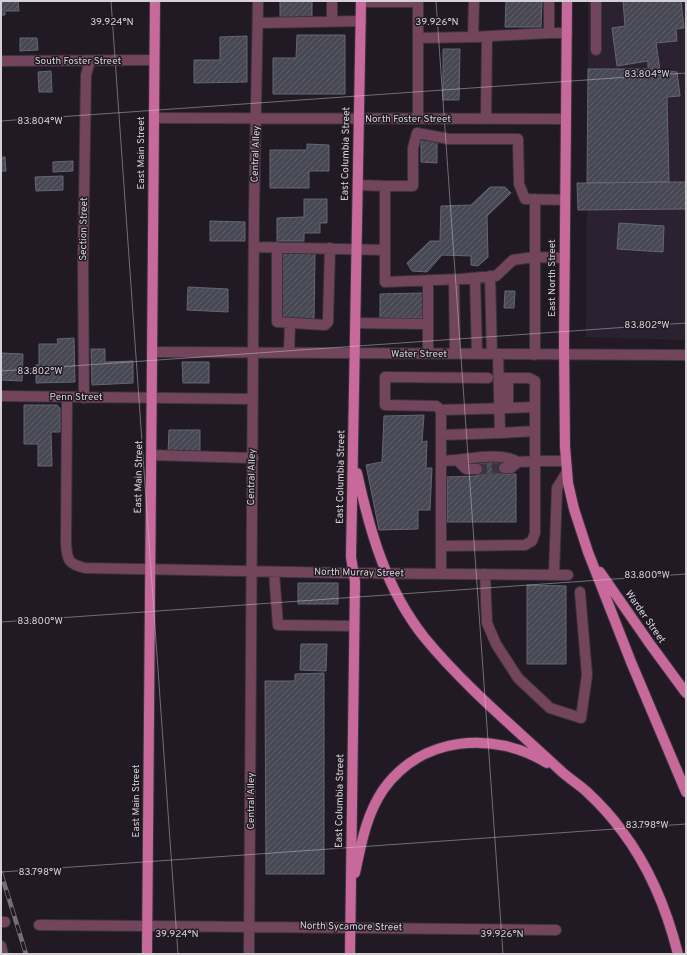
<svg xmlns="http://www.w3.org/2000/svg" width="687" height="955" viewBox="0 0 687 955" font-family="Overpass,sans-serif">
	<style>
		.built { fill: #2b2130 }
		.building { fill: url(#building-hatch); stroke: #656673 }
		.lines { fill: none; stroke-linecap: round; stroke-linejoin: round }
		.minor-tunnel { stroke: #3c353f; stroke-width: 10; stroke-dasharray: 10 5; stroke-linecap: butt }
		.minor-casing { stroke: #3a343d; stroke-width: 12 }
		.major-casing { stroke: #3a343d; stroke-width: 12 }
		.minor { stroke: #73455c; stroke-width: 10 }
		.major { stroke: #c8699b; stroke-width: 10 }
		.rail-casing { stroke: #746f77; stroke-width: 4.5 }
		.rail { stroke: #211a24; stroke-width: 3; stroke-dasharray: 9; stroke-linecap: butt }
		.ticks { fill: none; stroke: #d5d1d7; stroke-width: 1; stroke-opacity: 0.45 }
		.labels { text-anchor: middle; dominant-baseline: central; stroke-width: 3; stroke-linejoin: round; paint-order: stroke }
		.street-label { font-size: 10px; fill: #d5d1d7; stroke: #211a24 }
		.ticks-label { font-size: 10px; text-anchor: middle; fill: #d5d1d7; stroke: #211a24; stroke-width: 3; stroke-linejoin: round; paint-order: stroke }
	</style>
	<defs>
		<pattern id="building-hatch" width="6" height="6" patternUnits="userSpaceOnUse"><rect width="6" height="6" fill="#474854"/><path d="M-1 1l2-2M0 6l6-6M5 7l2-2" fill="none" stroke="#61616c"/></pattern>
	</defs>
	<rect width="100%" height="100%" fill="#211a24"/>
	<path class="built" d="M588 1H686V340L586 337Z"/>
	<path class="building" d="M1 1H18L19 11H5V15H1Z
		M280 1H312V18H280Z
		M506 1H542L541 27H505Z
		M623 1H681L684 28 676 29 677 41 656 43 660 70 677 72 680 96 667 97 669 182 587 183 588 69H648V61L617 66 612 28 625 26Z
		M297 35H345V94H273V58H296Z
		M247 36V82L194 83V60H220V37Z
		M20 38H37L38 50 20 51Z
		M443 49H460L459 100H443Z
		M51 71 52 92H39L38 72Z
		M421 140H437V163L421 162Z
		M307 144 329 145V171H309V188H270V150H307Z
		M1 157H5L6 171H1Z
		M73 161V171L53 172V162Z
		M63 176V190L36 191 35 177Z
		M669 182H686V209L578 210 577 183Z
		M490 187H505L511 193 487 216 488 257 478 266 471 265V256L442 255 427 272 412 271 407 263 430 241H440L441 206 471 205Z
		M304 199H327V223H320V233H304V241H277V218L304 217Z
		M210 221 245 222V241H210Z
		M619 223 664 226 663 252 617 249Z
		M282 252 315 253 314 320 280 319Z
		M188 287 228 289V312L187 310Z
		M505 291H515L514 308H504Z
		M423 293V318H380V294Z
		M74 338 75 382 36 383V365H39V344H58L57 339Z
		M91 349H105V362L133 361V383L92 385Z
		M1 353 23 354 22 381 1 380Z
		M182 362H209V383H183Z
		M24 405H57L60 408V432H51L52 466H38V444H24Z
		M424 415 422 442 427 441 426 468H432L430 510H418V529L379 530 366 465 382 462 384 416Z
		M169 430H200V453H168Z
		M477 459H503L504 474H516V522H447V477L477 476Z
		M298 583H338V604H298Z
		M527 585 566 586V664H527Z
		M301 644H327L326 671 300 670Z
		M324 673V874H266L265 681H295V674Z"/>
	<g class="lines">
		<path class="minor-tunnel" d="M477 469 504 468"/>
		<defs>
			<path id="minor" d="M474 1 473 37 549 33V1
				M361 2H418V119
				M332 21V1
				M258 23 361 21
				M549 33H567
				M418 38 473 37
				M596 50V1
				M1 61 154 60
				M154 118 566 119
				M486 119 487 36
				M358 185 385 186
				M535 199V355
				M255 247 385 250
				M277 247V322L325 325 328 322 330 248
				M565 258 534 257 513 260 496 276 460 279 385 282V186H413V148L417 133 449 139H518L519 184 525 199 565 200
				M490 276 492 354
				M475 278 477 354
				M454 280 455 354
				M356 323 427 324
				M152 352 686 355
				M289 352 290 323
				M428 354V280
				M502 378H529L535 381V431
				M1 396 253 399
				M67 397 66 543C67 560 68 564 85 568L342 573 568 575
				M84 398 83 265 86 75 90 61
				M508 408 535 407
				M441 410 508 408V378
				M500 433 535 431V461H566
				M441 435V410L436 406 385 405V377L488 378
				M151 455 253 458
				M441 461C464 461 498 450 518 462
				M458 461 466 469H477
				M441 546 525 545 532 541 535 533V461L518 462 511 468H504
				M274 572 278 625 354 626
				M441 574V435L500 433 498 354
				M485 574 487 623 496 644 518 678 550 708 581 718 587 675 580 592
				M554 574 557 488 567 472
				M1 922H5
				M39 925 556 930
				M1 946 3 954
				M249 954 254 211 258 1"/>
			<path id="major" d="M567 1 564 344 565 447 568 483 574 509 588 552 631 662 686 792
				M357 473C370 532 386 589 424 637 464 686 516 729 562 772 570 779 578 784 586 791 599 803 612 817 622 831 650 868 667 910 678 954
				M600 572 650 644 686 693
				M355 873C361 845 366 815 383 790 421 736 493 730 547 763
				M147 954 155 1
				M350 954 355 582 351 557 361 1"/>
		</defs>
		<use href="#minor" class="minor-casing"/>
		<use href="#major" class="major-casing"/>
		<use href="#minor" class="minor"/>
		<use href="#major" class="major"/>
		<defs>
			<path id="rail" d="M1 873 26 954"/>
		</defs>
		<use href="#rail" class="rail-casing"/>
		<use href="#rail" class="rail"/>
	</g>
	<path class="ticks" d="M111 1 178 954M436 1 503 954M1 121 686 73M1 371 686 323M1 622 686 574M1 872 686 824"/>
	<g class="labels">
		<g class="street-label">
			<text x="78" y="61">South Foster Street</text>
			<text x="408" y="119">North Foster Street</text>
			<text transform="translate(141 153) rotate(-90)">East Main Street</text>
			<text transform="translate(256 154) rotate(-88)">Central Alley</text>
			<text transform="translate(346 154) rotate(-89)">East Columbia Street</text>
			<text transform="translate(84 229) rotate(-89)">Section Street</text>
			<text transform="translate(552 278) rotate(-90)">East North Street</text>
			<text x="419" y="354">Water Street</text>
			<text x="76" y="397">Penn Street</text>
			<text transform="translate(139 477) rotate(-89)">East Main Street</text>
			<text transform="translate(252 477) rotate(-89)">Central Alley</text>
			<text transform="translate(341 477) rotate(-89)">East Columbia Street</text>
			<text transform="translate(359 573) rotate(1)">North Murray Street</text>
			<text transform="translate(645 617) rotate(55)">Warder Street</text>
			<text transform="translate(136 801) rotate(-90)">East Main Street</text>
			<text transform="translate(251 801) rotate(-90)">Central Alley</text>
			<text transform="translate(340 801) rotate(-89)">East Columbia Street</text>
			<text transform="translate(351 927) rotate(1)">North Sycamore Street</text>
		</g>
	</g>
	<g class="ticks-label">
		<text x="112" y="25">39.924°N</text>
		<text x="437" y="25">39.926°N</text>
		<text x="647" y="77">83.804°W</text>
		<text x="40" y="124">83.804°W</text>
		<text x="647" y="328">83.802°W</text>
		<text x="40" y="374">83.802°W</text>
		<text x="647" y="578">83.800°W</text>
		<text x="40" y="624">83.800°W</text>
		<text x="647" y="828">83.798°W</text>
		<text x="40" y="875">83.798°W</text>
		<text x="177" y="937">39.924°N</text>
		<text x="502" y="937">39.926°N</text>
	</g>
	<rect width="687" height="955" fill="none" stroke="#d5d1d7" stroke-width="4"/>
</svg>
